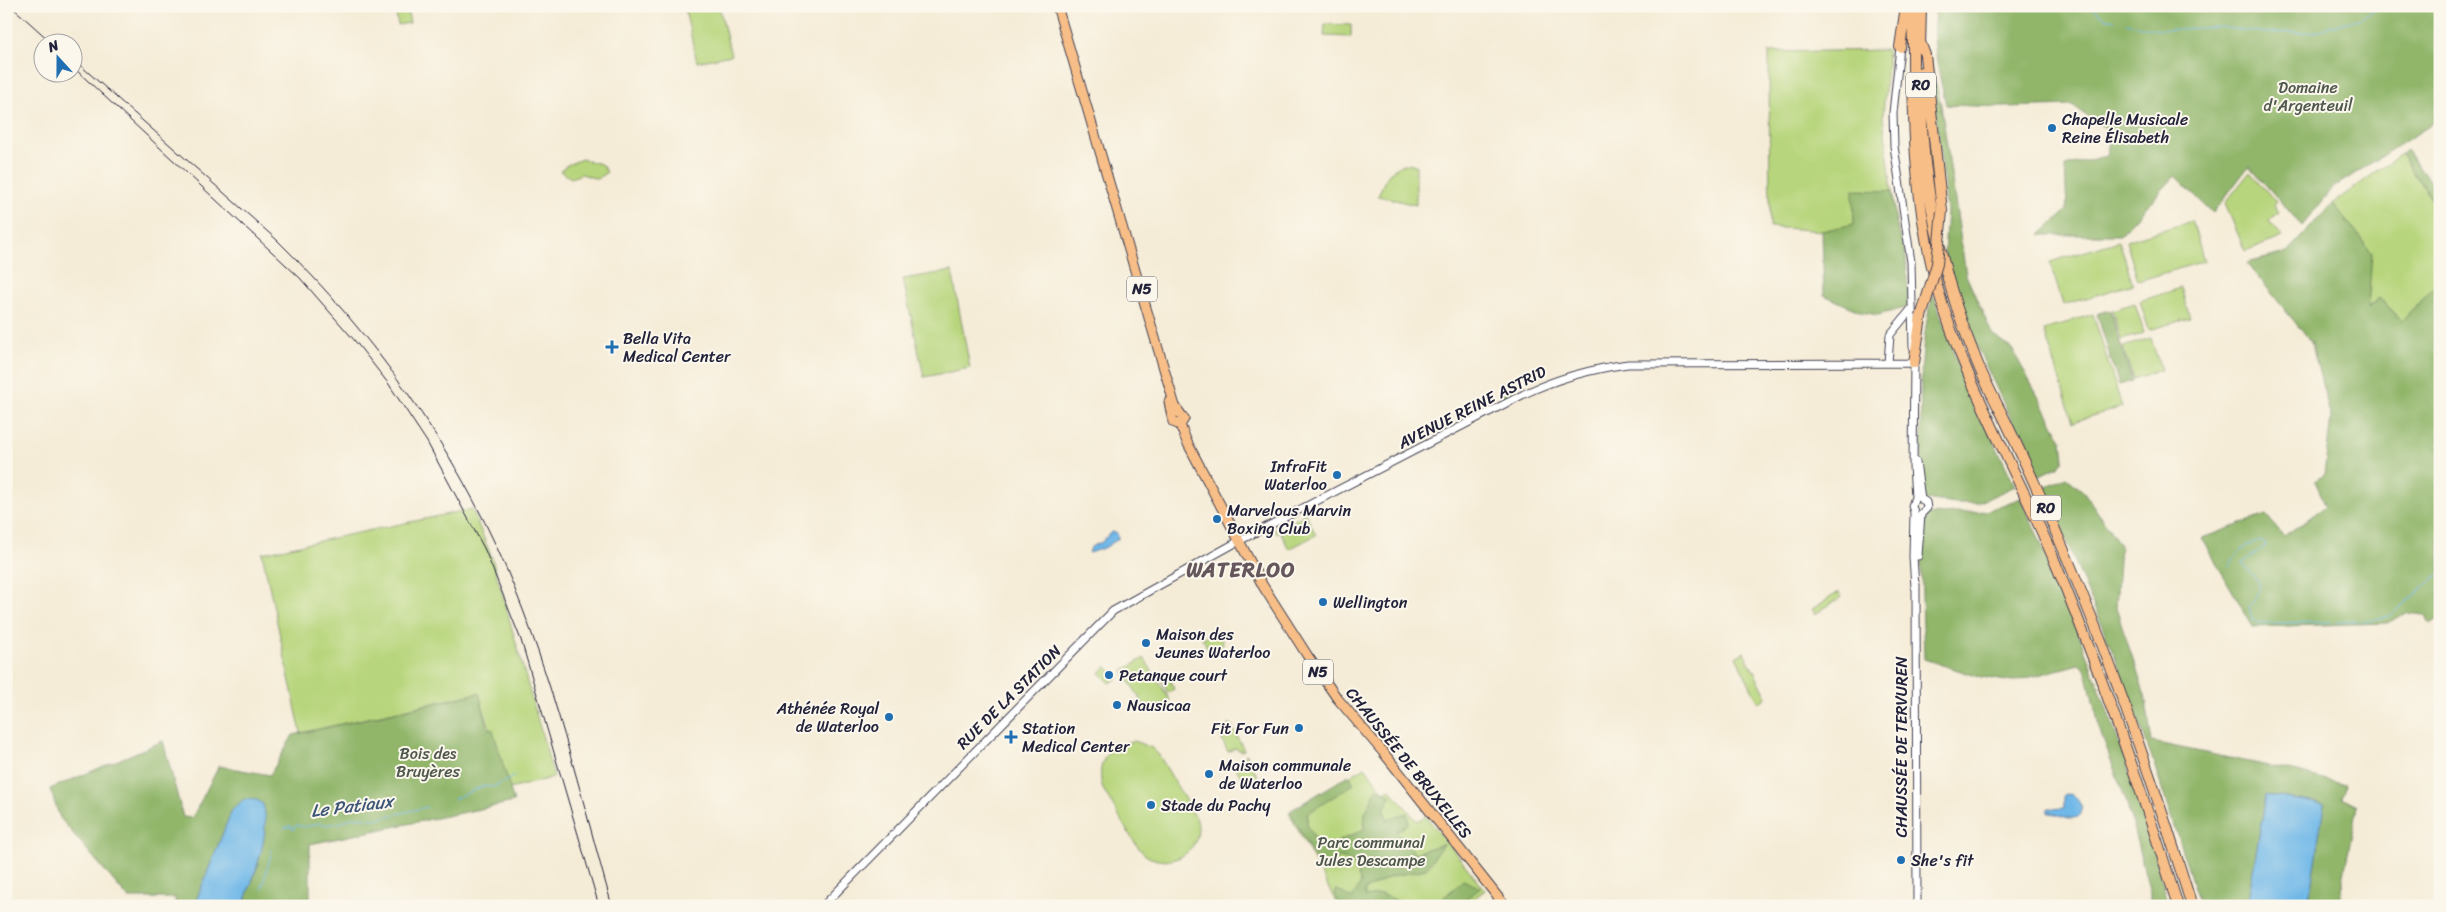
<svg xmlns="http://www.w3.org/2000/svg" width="2446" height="912" viewBox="0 0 2446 912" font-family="Sriracha,sans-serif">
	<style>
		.green { fill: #b7d57b; stroke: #6c7c5b }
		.forest { fill: #91b66b; stroke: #5a6c53 }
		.water { fill: #70b8e8; stroke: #496d92 }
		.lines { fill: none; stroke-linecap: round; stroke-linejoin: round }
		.stream { stroke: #70b8e8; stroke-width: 1 }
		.tertiary-casing { stroke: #424052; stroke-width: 9 }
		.primary-casing { stroke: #424052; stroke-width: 11 }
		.trunk-casing { stroke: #424052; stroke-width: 12 }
		.motorway-casing { stroke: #424052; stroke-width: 12 }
		.tertiary { stroke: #fff; stroke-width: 7 }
		.primary { stroke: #f7be88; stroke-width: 9 }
		.trunk { stroke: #f7be88; stroke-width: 10 }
		.motorway { stroke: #f7be88; stroke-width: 10 }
		.rail { stroke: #22223b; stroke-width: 1 }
		.trunk-bridge-casing { stroke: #424052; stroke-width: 12; stroke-linecap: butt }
		.trunk-bridge { stroke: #f7be88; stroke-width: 10 }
		.poi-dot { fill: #1f6fb2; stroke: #fbf7ec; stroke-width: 2 }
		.labels { text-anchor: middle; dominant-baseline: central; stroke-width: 4; stroke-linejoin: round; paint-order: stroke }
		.shield { fill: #fbf7ec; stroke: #636270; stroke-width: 1 }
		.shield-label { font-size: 15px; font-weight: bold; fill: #22223b }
		.park-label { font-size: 16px; fill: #4f584e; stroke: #fbf7ec }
		.poi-label { font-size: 16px; fill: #22223b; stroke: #fbf7ec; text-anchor: start }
		.street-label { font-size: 16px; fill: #22223b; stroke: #fbf7ec }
		.water-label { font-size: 18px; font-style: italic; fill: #3d5678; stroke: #fbf7ec }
		.district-label { font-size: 21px; font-weight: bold; letter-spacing: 1px; fill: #66575c; stroke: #fbf7ec }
	</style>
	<rect width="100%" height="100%" fill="#fbf7ec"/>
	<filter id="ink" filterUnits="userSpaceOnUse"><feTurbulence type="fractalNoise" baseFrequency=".02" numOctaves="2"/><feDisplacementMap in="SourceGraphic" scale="10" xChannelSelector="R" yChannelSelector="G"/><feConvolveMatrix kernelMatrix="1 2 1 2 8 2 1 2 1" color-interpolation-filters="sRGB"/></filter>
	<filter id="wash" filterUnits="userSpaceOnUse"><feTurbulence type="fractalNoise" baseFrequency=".0096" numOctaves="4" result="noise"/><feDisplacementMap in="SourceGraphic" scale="20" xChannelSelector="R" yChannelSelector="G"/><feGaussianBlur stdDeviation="1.12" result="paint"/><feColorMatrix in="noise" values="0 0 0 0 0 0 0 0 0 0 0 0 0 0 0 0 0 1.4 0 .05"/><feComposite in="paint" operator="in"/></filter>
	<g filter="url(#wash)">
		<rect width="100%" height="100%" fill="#f5ecd7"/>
		<path class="green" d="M394 6H407L410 23 398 25Z
			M684 6H719L731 55 697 62Z
			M1325 24 1351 25V37L1324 36Z
			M1888 50 1883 117 1896 222H1867L1822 231 1770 227 1769 52Z
			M2401 154 2440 212V281L2402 320 2379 298 2367 308 2333 203Z
			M582 159 601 164 607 172 597 179 582 174 571 178 560 171 567 165Z
			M1404 164 1416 165V205L1378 196C1384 181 1388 170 1404 164Z
			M2250 172 2276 202 2274 205 2279 212 2269 221 2283 237 2245 251 2225 203Z
			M2192 221 2204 261 2138 281 2126 241Z
			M2119 241 2133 284 2063 305 2050 262Z
			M952 271 970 368 924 377 903 279Z
			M2181 288 2190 318 2149 330 2140 301Z
			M2135 303 2144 333 2121 340 2112 310Z
			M2093 314 2122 407 2073 422 2044 330Z
			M2151 338 2161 370 2133 379 2123 347Z
			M472 509 492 558 554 777 510 789 478 693 301 733 262 553Z
			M1304 511 1316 535 1289 549 1280 531 1276 533 1273 528 1278 529 1301 517Z
			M1839 592 1842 597 1815 614 1812 609Z
			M1218 630 1223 643 1213 657 1202 638Z
			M1744 652 1767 697 1759 703 1736 657Z
			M1144 658 1170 700 1149 713 1123 671Z
			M1106 666 1118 678 1110 683 1100 673Z
			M1168 676 1174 689 1168 693 1161 679Z
			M1231 724 1244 750 1242 751 1235 748 1228 752 1218 732Z
			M1134 741 1152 748 1159 755 1197 820C1200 833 1196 846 1185 854 1174 863 1152 863 1142 852 1127 834 1116 810 1103 789 1095 764 1107 744 1134 741Z
			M1246 754 1258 777 1245 784 1235 766 1242 763Z
			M1365 767 1384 792 1390 789 1417 821 1426 816 1485 890 1465 906H1338L1289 813Z"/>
		<path class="forest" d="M1936 6H2440V119L2334 187 2302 226 2249 166 2213 213 2175 176 2120 235H2040L2067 210 2065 166 2106 156 2111 132 2072 105 2004 107 1946 105C1939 72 1930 40 1936 6Z
			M1929 56 1941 105 1966 275 1992 334 2012 349 2062 440 2064 460 2059 466 2038 476 1969 330 1944 255 1947 211Z
			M2406 150 2440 195V212L2401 154Z
			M1853 190 1892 191 1896 222 1906 257 1909 307 1878 315 1861 312 1824 295 1822 231 1854 224Z
			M2333 203 2372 253 2368 308 2379 298 2402 320 2440 281V618L2429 624 2425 615 2407 613 2387 623 2253 627 2202 538 2266 515 2284 536 2326 506 2315 481 2324 474 2331 418 2311 342 2247 263 2286 253Z
			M1933 294 1960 369 2015 486 1978 503H1956L1924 499 1922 492C1922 426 1915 358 1933 294Z
			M2110 310 2132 381 2119 385 2097 314Z
			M1506 381 1512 383 1518 392 1503 398 1500 386Z
			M2066 477 2084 492 2120 545 2116 608 2145 695 2152 742 2298 772 2345 785 2342 798 2357 806 2338 906H2308L2324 804 2266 795 2247 906H2200L2151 755 2115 657 2044 488Z
			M2021 498C2080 630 2132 766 2169 906H2150V893L2126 800 2101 734 2086 671 2079 664 2012 682 1976 676 1924 659 1921 564 1925 517 1929 515 1986 511Z
			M479 693 488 728 493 730 514 802 310 844V906H243L258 865 265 811 232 810 194 906H174L176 898H128L60 818 50 789 163 741 183 817 192 818 219 766 270 775 293 735Z
			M1349 775 1354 784 1308 813 1307 825 1322 850 1364 829 1365 813 1377 788 1391 795 1384 810 1387 819 1407 813 1409 823 1396 832 1415 853 1443 844 1426 869 1390 877 1365 890V897L1381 894 1410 906H1342L1335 897 1336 889 1352 899 1361 883 1353 862 1340 858 1321 870 1290 811Z
			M1463 880 1481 888 1467 898V906H1415L1441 900Z"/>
		<path class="water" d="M1111 532 1117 533 1118 539 1106 547 1089 553 1091 547 1102 542Z
			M2069 794C2079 797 2083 803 2081 814L2078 817C2066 821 2060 813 2048 813V809L2064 808V796Z
			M2266 795 2324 804 2308 906H2247Z
			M244 799 257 800 263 804C272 833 253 878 243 906H194L232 810Z"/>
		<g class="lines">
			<path class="stream" d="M2090 6 2107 19 2114 20
				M2126 23 2159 30 2219 27 2267 33 2311 32 2358 19 2382 6
				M2229 567C2235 553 2247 544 2261 541L2266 546 2242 563C2259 582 2266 585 2249 608L2253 620 2258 623 2332 622
				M2337 622 2366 621 2389 616 2440 574
				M454 799 483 786 493 787 517 775
				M284 828 291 826 293 830 296 825 305 827 320 823 325 825 340 823 353 817 376 819 427 807
				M262 889 272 850"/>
		</g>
	</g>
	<g filter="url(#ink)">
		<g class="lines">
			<defs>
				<path id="tertiary" d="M1900 47 1893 113 1894 146 1911 262 1913 347
					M1914 360 1913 466 1915 497 1912 506 1914 512 1913 557 1915 587
					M1888 363 1890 335 1912 308
					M1916 462 1921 499
					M1921 499 1926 502 1927 508 1921 514
					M1918 556 1921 514
					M1916 584 1917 906
					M823 906 1113 611 1239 541 1524 394C1558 378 1590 369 1628 364L1914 363"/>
				<path id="primary" d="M1057 6 1175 406 1184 419 1180 425 1187 442 1263 586 1307 655 1337 698 1383 752 1505 906
					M1169 402 1173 422 1180 425"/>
				<path id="trunk" d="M1912 6 1913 47
					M1920 42 1925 55 1942 211
					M1900 47 1906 6
					M1920 48 1921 6
					M1921 72 1922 128
					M1914 363 1921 317"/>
				<path id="motorway" d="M1913 47C1913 128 1915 207 1937 286 1964 384 2019 473 2057 567 2103 678 2142 791 2178 906
					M1922 128C1927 209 1946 287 1977 362 1985 382 1996 402 2006 422 2024 460 2042 499 2059 539 2111 658 2153 781 2192 906"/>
			</defs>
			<use href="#tertiary" class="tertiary-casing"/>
			<use href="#primary" class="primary-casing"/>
			<use href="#trunk" class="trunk-casing"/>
			<use href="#motorway" class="motorway-casing"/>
			<use href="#tertiary" class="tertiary"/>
			<use href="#primary" class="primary"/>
			<use href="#trunk" class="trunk"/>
			<use href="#motorway" class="motorway"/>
			<path class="rail" d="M11 6 51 42
				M72 58 277 240C373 334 453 445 506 568 553 677 580 793 612 906
				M74 68 300 278 355 341 388 383 427 442 485 550 521 640 599 906"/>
			<defs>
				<path id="trunk-bridge" d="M1921 317 1937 264 1942 211"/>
			</defs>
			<use href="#trunk-bridge" class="trunk-bridge-casing"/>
			<use href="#trunk-bridge" class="trunk-bridge"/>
		</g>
	</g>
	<g class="poi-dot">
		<circle cx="2052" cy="128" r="5"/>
		<path d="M609.5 339.5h5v5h5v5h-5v5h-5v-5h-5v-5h5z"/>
		<circle cx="1337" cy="475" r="5"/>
		<circle cx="1217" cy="519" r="5"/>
		<circle cx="1323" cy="602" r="5"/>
		<circle cx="1146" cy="643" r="5"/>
		<circle cx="1109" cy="675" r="5"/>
		<circle cx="1117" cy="705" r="5"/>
		<circle cx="889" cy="717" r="5"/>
		<circle cx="1299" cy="728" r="5"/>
		<path d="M1008.5 729.5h5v5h5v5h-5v5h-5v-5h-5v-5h5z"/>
		<circle cx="1209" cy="774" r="5"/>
		<circle cx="1151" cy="805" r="5"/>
		<circle cx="1901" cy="860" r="5"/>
	</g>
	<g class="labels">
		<g class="shield">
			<rect x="1906" y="72.5" width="30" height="25" rx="4"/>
			<rect x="1127" y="276.5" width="30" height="25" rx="4"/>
			<rect x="2031" y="495.5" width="30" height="25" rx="4"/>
			<rect x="1303" y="659.5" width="30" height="25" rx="4"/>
		</g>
		<g class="shield-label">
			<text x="1921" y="85">R0</text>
			<text x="1142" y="289">N5</text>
			<text x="2046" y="508">R0</text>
			<text x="1318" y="672">N5</text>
		</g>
		<g class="park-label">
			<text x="2308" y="87">Domaine<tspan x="2308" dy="18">d'Argenteuil</tspan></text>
			<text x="428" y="753">Bois des<tspan x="428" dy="18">Bruyères</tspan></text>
			<text x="1371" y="842">Parc communal<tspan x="1371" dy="18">Jules Descampe</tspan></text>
		</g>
		<g class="poi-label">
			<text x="2062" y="119">Chapelle Musicale<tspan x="2062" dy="18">Reine Élisabeth</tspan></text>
			<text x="623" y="338">Bella Vita<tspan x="623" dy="18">Medical Center</tspan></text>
			<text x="1327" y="466" text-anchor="end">InfraFit<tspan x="1327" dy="18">Waterloo</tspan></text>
			<text x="1227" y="510">Marvelous Marvin<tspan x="1227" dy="18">Boxing Club</tspan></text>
			<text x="1333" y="602">Wellington</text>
			<text x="1156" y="634">Maison des<tspan x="1156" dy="18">Jeunes Waterloo</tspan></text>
			<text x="1119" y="675">Petanque court</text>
			<text x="1127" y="705">Nausicaa</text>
			<text x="879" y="708" text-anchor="end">Athénée Royal<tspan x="879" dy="18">de Waterloo</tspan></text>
			<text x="1022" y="728">Station<tspan x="1022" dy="18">Medical Center</tspan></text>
			<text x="1289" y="728" text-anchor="end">Fit For Fun</text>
			<text x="1219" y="765">Maison communale<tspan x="1219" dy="18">de Waterloo</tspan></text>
			<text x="1161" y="805">Stade du Pachy</text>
			<text x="1911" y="860">She's fit</text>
		</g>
		<g class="street-label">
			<text transform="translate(1472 407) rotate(-27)">AVENUE REINE ASTRID</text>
			<text transform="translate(1009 697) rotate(-45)">RUE DE LA STATION</text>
			<text transform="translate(1901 747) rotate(-90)">CHAUSSÉE DE TERVUREN</text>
			<text transform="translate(1409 763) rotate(51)">CHAUSSÉE DE BRUXELLES</text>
		</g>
		<g class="water-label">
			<text transform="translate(352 806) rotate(-7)">Le Patiaux</text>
		</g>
		<g class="district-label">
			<text x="1241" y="570">WATERLOO</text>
		</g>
	</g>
	<rect width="2446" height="912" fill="none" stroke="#fbf7ec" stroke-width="25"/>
	<g transform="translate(58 58) rotate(339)"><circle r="24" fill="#fbf7ec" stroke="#a4a2a5"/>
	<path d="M0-4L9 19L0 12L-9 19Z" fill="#1f6fb2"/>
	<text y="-8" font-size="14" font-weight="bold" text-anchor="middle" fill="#22223b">N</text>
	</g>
</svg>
